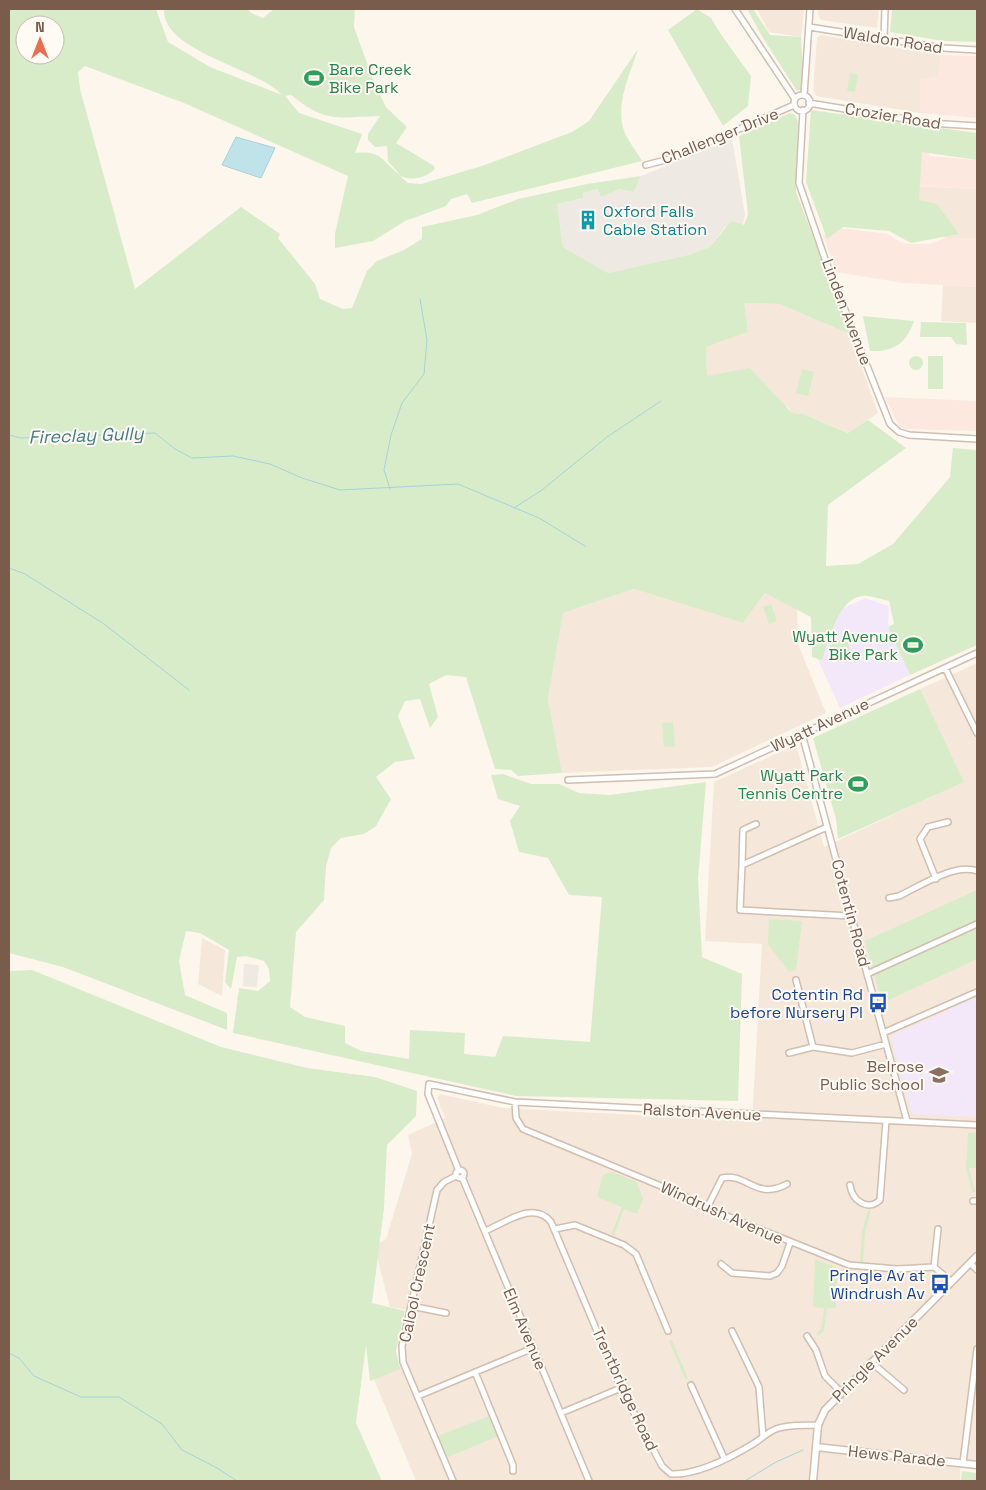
<svg xmlns="http://www.w3.org/2000/svg" width="986" height="1490" viewBox="0 0 986 1490" font-family="'Space Grotesk',sans-serif">
	<style>
		.residential { fill: #f5e8da }
		.commercial { fill: #fde8e0 }
		.industrial { fill: #efe9e4 }
		.education { fill: #f3e8fa }
		.green { fill: #d8ecc9; fill-rule: evenodd }
		.water { fill: #bfe3e8; stroke: #a5d3da }
		.lines { fill: none; stroke-linecap: round; stroke-linejoin: round }
		.stream { stroke: #a5d3da; stroke-width: 1 }
		.minor-casing { stroke: #d1beb0; stroke-width: 8 }
		.tertiary-casing { stroke: #d1beb0; stroke-width: 9 }
		.minor { stroke: #fff; stroke-width: 5 }
		.tertiary { stroke: #fff; stroke-width: 6 }
		.labels { text-anchor: middle; dominant-baseline: central; stroke-width: 4; stroke-linejoin: round; paint-order: stroke }
		.street-label { font-size: 16px; fill: #7a5c4d; stroke: #fffaf3 }
		.leisure-label { font-size: 16px; fill: #27864d; stroke: #fffaf3; text-anchor: end }
		.culture-label { font-size: 16px; fill: #0d838f; stroke: #fffaf3; text-anchor: start }
		.transit-label { font-size: 16px; fill: #164399; stroke: #fffaf3; text-anchor: end }
		.education-label { font-size: 16px; fill: #785e54; stroke: #fffaf3; text-anchor: end }
		.water-label { font-size: 18px; font-style: italic; fill: #437c86; stroke: #fffaf3 }
	</style>
	<rect width="100%" height="100%" fill="#fdf6ec"/>
	<path class="residential" d="M757 9H804L801 37 769 32Z
		M818 9H879L877 28 821 20 818 15Z
		M820 35 941 55 938 76 920 81V113L816 96 813 91 817 38Z
		M916 186 977 189V238H945L943 217 914 202Z
		M943 285 977 287V323L941 321Z
		M743 303 779 304 850 334 878 413 849 433 803 414 792 413 788 407 707 377 706 347 748 332Z
		M634 589 743 623 765 593 797 609 798 644 826 713 712 767 562 773 548 699 563 613Z
		M977 663V1461L961 1459 960 1481H416L373 1377 407 1364 404 1346 412 1311 390 1307 374 1246 386 1239 412 1154 408 1135 445 1118 437 1098 440 1094 503 1108 752 1121 762 944 705 941 714 782 793 746 797 748 824 847 963 782 920 689Z
		M202 938 225 950 222 996 198 984Z"/>
	<path class="commercial" d="M941 55 977 56V118L920 113V80L938 76Z
		M921 127 931 128 929 156 977 160V189L916 186Z
		M840 228 888 234 900 242 909 244H930L945 238H977V287L903 283 836 272 823 235Z
		M885 397 977 401V431L904 429 898 424Z"/>
	<path class="industrial" d="M732 139 745 215 742 230 725 227 710 247 688 255 608 273 563 247 557 204 583 198V193L599 189 615 191 619 189 634 192 641 176Z
		M244 964 259 965 257 987 243 986Z"/>
	<path class="education" d="M865 598 889 606 888 627 910 675 840 708 815 653 829 615Z
		M977 997V1117L912 1114 891 1036Z"/>
	<path class="green" d="M9 9H156L168 42 210 67 282 95C256 67 162 52 164 9H248L251 13 263 18 274 9H355L354 27 375 85 386 107 407 127 396 143 434 166 435 169C425 178 413 181 400 176L408 183 421 184 482 166 572 132 589 121 638 49C630 75 615 103 624 131 628 141 637 152 642 161L472 203 467 194 451 199 446 206 405 221 373 241 335 248V234L348 176 184 103 85 66 78 72 80 89 135 289 241 207 280 234 278 238 315 284 320 299 343 309 352 308 367 271 377 261 404 250 422 239V227L477 215 518 199 587 184 641 176 634 192 619 189 601 197 598 189 583 193V198L557 204 563 247 608 273 688 255 710 247 731 221 744 225 748 214 739 136 790 113 795 115 798 122 796 192 850 334 779 304 744 303 748 332 706 347 707 376 750 368 792 413 803 414 848 433 868 420 906 448 828 505 826 566 858 564 893 544 950 477 953 448 977 450V645L910 675 888 627 894 624 889 601C882 600 870 595 862 596 838 599 829 640 822 660L812 657 811 617 765 593 743 623 634 589 563 613 548 699 562 773 518 776 511 770 495 769 466 677 446 675 429 684 438 717 430 728 420 699 405 701 398 716 415 759 395 762 376 777 391 799 376 826 364 834 341 838 331 848 326 866 324 900 296 932 290 1007 305 1017 345 1026V1043L361 1051 409 1059 410 1030 465 1033 464 1054 495 1057 503 1036 590 1042 602 897 569 895 548 858 519 852 510 821 520 806 498 799 491 775 503 774 531 784H559L579 793 609 795 706 782 698 879 702 957 742 974 738 1101 516 1096 233 1033 239 988 258 991 270 981 269 969 264 961 246 956 237 957 231 989 225 982 229 950 200 933 186 931 179 961 185 995 227 1013V1030L63 967 9 953ZM25 25H55V55H25ZM291 95C327 124 337 117 380 116L368 134V140L375 147 387 146 388 161 400 175C381 161 383 150 355 153L362 134 299 113 285 96Z
		M697 9 711 18 720 33 751 76 748 106 723 126 668 30Z
		M747 9H753L770 35 801 37 804 88 797 91 763 38Z
		M892 9H977V42L943 41 890 32Z
		M850 73 858 75 855 92 847 91Z
		M811 110 977 133V160L922 152 919 200 937 204 959 234 911 243 889 231 843 227 827 239 806 182Z
		M863 316 914 321C906 343 895 352 870 351Z
		M921 322 966 323 967 345 956 344 951 337H920Z
		M928 356H943V389H928Z
		M909 363a7 7 0 1 1 14 0a7 7 0 1 1-14 0Z
		M802 369 814 372 808 396 796 393Z
		M771 604 777 621 769 624 763 607Z
		M834 640 848 642 850 650 840 654 831 651 830 645 833 644Z
		M920 689 964 782 838 839 836 819 813 738Z
		M673 722 675 746 664 747 662 723Z
		M977 890V959L882 1003 865 941Z
		M769 919 802 921 796 970 789 972 768 944Z
		M32 970 221 1047 307 1068 375 1077 417 1091 416 1116 387 1145 384 1208 372 1303 405 1311 396 1351 400 1369 370 1381 366 1345 356 1423 382 1481H9V971Z
		M968 1133H977V1168H969L975 1192H972L966 1167Z
		M612 1172 637 1182 643 1199 637 1214 624 1209 614 1235 611 1234 622 1207 597 1197 603 1175Z
		M868 1210H871L865 1233 863 1262H860L862 1232Z
		M815 1259 837 1268 836 1308H827L824 1331 818 1336 816 1334 821 1329 824 1308 813 1307Z
		M672 1340 688 1378 685 1379 669 1341Z
		M492 1415 501 1435 443 1459 435 1437Z
		M962 1471 977 1473V1481H961Z"/>
	<path class="water" d="M236 137 275 148 261 178 222 165Z"/>
	<g class="lines">
		<path class="stream" d="M9 435 20 438 155 433 175 449 192 458 233 456 270 464 302 478 340 490 458 484 539 518 585 546
			M390 489 384 470 391 435 402 403 424 374 427 340 420 299
			M514 508 542 490 607 437 661 401
			M9 568 25 574 104 624 189 690
			M9 1353 19 1358 34 1376 81 1397H119L162 1424 182 1450 217 1468 237 1481
			M745 1481 776 1462 803 1450"/>
		<defs>
			<path id="minor" d="M735 9 795 99
				M809 27 943 48 977 50
				M884 39 885 9
				M804 95 810 9
				M794 103a8 8 0 1 1 16 0a8 8 0 1 1-16 0Z
				M809 103 929 123 977 126
				M803 110 799 183 826 262 890 424 899 432 909 435 977 439
				M646 165 673 158 794 105
				M945 668 977 733
				M802 734 907 1121
				M568 780 715 774 977 653
				M827 827 742 865 740 910 851 916
				M742 865 743 830 756 824
				M936 879 920 839 928 827 948 822
				M889 898 899 896C920 886 955 863 977 871
				M867 974 977 924
				M796 980 813 1047 852 1053 886 1044
				M883 1033 977 992
				M789 1053 813 1047
				M515 1102 516 1118 523 1129 685 1196 697 1204 849 1265 897 1269 934 1267 952 1282
				M456 1174a4 4 0 1 1 8 0a4 4 0 1 1-8 0Z
				M459 1171 428 1094 429 1084 515 1102 977 1125
				M462 1177 589 1481
				M850 1185C852 1200 867 1212 880 1200L886 1121
				M973 1201H977
				M707 1208 722 1178C746 1172 756 1201 787 1184
				M555 1229 575 1225 624 1245 636 1254 668 1331
				M485 1231C505 1223 534 1200 551 1222L621 1388 662 1466 671 1474C698 1475 730 1458 753 1444 761 1439 768 1432 776 1429 790 1424 804 1426 818 1425
				M970 1263 977 1270
				M721 1264 732 1273 770 1276 777 1273 782 1266 790 1243
				M934 1267 938 1229
				M411 1306 446 1313
				M732 1331 759 1387 763 1437
				M807 1336 816 1350 825 1376 841 1392
				M871 1362 904 1390
				M475 1372 513 1465V1471
				M691 1385 724 1458
				M418 1396 533 1348
				M561 1413 621 1388
				M963 1463 977 1349
				M453 1481 403 1362 402 1346 437 1190 444 1182 456 1176"/>
			<path id="tertiary" d="M816 1447 977 1465
				M813 1481 818 1425 825 1410 977 1256"/>
		</defs>
		<use href="#minor" class="minor-casing"/>
		<use href="#tertiary" class="tertiary-casing"/>
		<use href="#minor" class="minor"/>
		<use href="#tertiary" class="tertiary"/>
	</g>
	<defs>
		<symbol id="stadium-bare" viewBox="-9 -9 18 18"><path d="M0-5a6.5 5 0 1 0 0 10a6.5 5 0 1 0 0-10ZM-3.5-1.8h7v3.6h-7Z" fill="#2e9e5b" stroke="#fffaf3" stroke-width="2.5" paint-order="stroke"/></symbol>
		<symbol id="building-bare" viewBox="-9 -9 18 18"><path d="M-4-6H4V6H1V3H-1V6H-4ZM-2.5-4.3h1.7v1.8h-1.7ZM.8-4.3h1.7v1.8H.8ZM-2.5-1h1.7V.8h-1.7ZM.8-1h1.7V.8H.8Z" fill="#0f9aa8" stroke="#fffaf3" stroke-width="2.5" paint-order="stroke"/></symbol>
		<symbol id="bus-bare" viewBox="-9 -9 18 18"><path d="M-5-6H5V4H4V6H2V4H-2V6H-4V4H-5ZM-3.5-4V0h7V-4ZM-3.5 1.2v1.5H-2V1.2ZM2 1.2v1.5H3.5V1.2Z" fill="#1a4fb4" stroke="#fffaf3" stroke-width="2.5" paint-order="stroke"/></symbol>
		<symbol id="school-bare" viewBox="-9 -9 18 18"><path d="M0-5L7-2L0 1L-7-2ZM-4 1L0 2.5L4 1V4Q0 6-4 4Z" fill="#8d6e63" stroke="#fffaf3" stroke-width="2.5" paint-order="stroke"/></symbol>
	</defs>
	<g fill-rule="evenodd">
		<use href="#stadium-bare" x="300" y="64" width="28" height="28"/>
		<use href="#building-bare" x="574" y="206" width="28" height="28"/>
		<use href="#stadium-bare" x="899" y="631" width="28" height="28"/>
		<use href="#stadium-bare" x="844" y="770" width="28" height="28"/>
		<use href="#bus-bare" x="864" y="989" width="28" height="28"/>
		<use href="#school-bare" x="925" y="1061" width="28" height="28"/>
		<use href="#bus-bare" x="926" y="1270" width="28" height="28"/>
	</g>
	<g class="labels">
		<g class="street-label">
			<text transform="translate(893 40) rotate(9)">Waldon Road</text>
			<text transform="translate(893 116) rotate(9)">Crozier Road</text>
			<text transform="translate(720 136) rotate(-22)">Challenger Drive</text>
			<text transform="translate(847 312) rotate(69)">Linden Avenue</text>
			<text transform="translate(820 725) rotate(-25)">Wyatt Avenue</text>
			<text transform="translate(851 913) rotate(75)">Cotentin Road</text>
			<text transform="translate(702 1112) rotate(3)">Ralston Avenue</text>
			<text transform="translate(722 1213) rotate(24)">Windrush Avenue</text>
			<text transform="translate(417 1283) rotate(-78)">Calool Crescent</text>
			<text transform="translate(525 1329) rotate(67)">Elm Avenue</text>
			<text transform="translate(875 1359) rotate(-45)">Pringle Avenue</text>
			<text transform="translate(625 1389) rotate(65)">Trentbridge Road</text>
			<text transform="translate(897 1456) rotate(6)">Hews Parade</text>
		</g>
		<g class="leisure-label">
			<text x="329" y="69" text-anchor="start">Bare Creek<tspan x="329" dy="18">Bike Park</tspan></text>
			<text x="898" y="636">Wyatt Avenue<tspan x="898" dy="18">Bike Park</tspan></text>
			<text x="843" y="775">Wyatt Park<tspan x="843" dy="18">Tennis Centre</tspan></text>
		</g>
		<g class="culture-label">
			<text x="603" y="211">Oxford Falls<tspan x="603" dy="18">Cable Station</tspan></text>
		</g>
		<g class="transit-label">
			<text x="863" y="994">Cotentin Rd<tspan x="863" dy="18">before Nursery Pl</tspan></text>
			<text x="925" y="1275">Pringle Av at<tspan x="925" dy="18">Windrush Av</tspan></text>
		</g>
		<g class="education-label">
			<text x="924" y="1066">Belrose<tspan x="924" dy="18">Public School</tspan></text>
		</g>
		<g class="water-label">
			<text transform="translate(86 435) rotate(-2)">Fireclay Gully</text>
		</g>
	</g>
	<rect width="986" height="1490" fill="none" stroke="#7a5c4d" stroke-width="20"/>
	<g transform="translate(40 40)"><circle r="24" fill="#fffaf3" stroke="#cabbb1"/>
	<path d="M0-4L9 19L0 12L-9 19Z" fill="#e76f51"/>
	<text y="-8" font-size="14" font-weight="bold" text-anchor="middle" fill="#7a5c4d">N</text>
	</g>
</svg>
